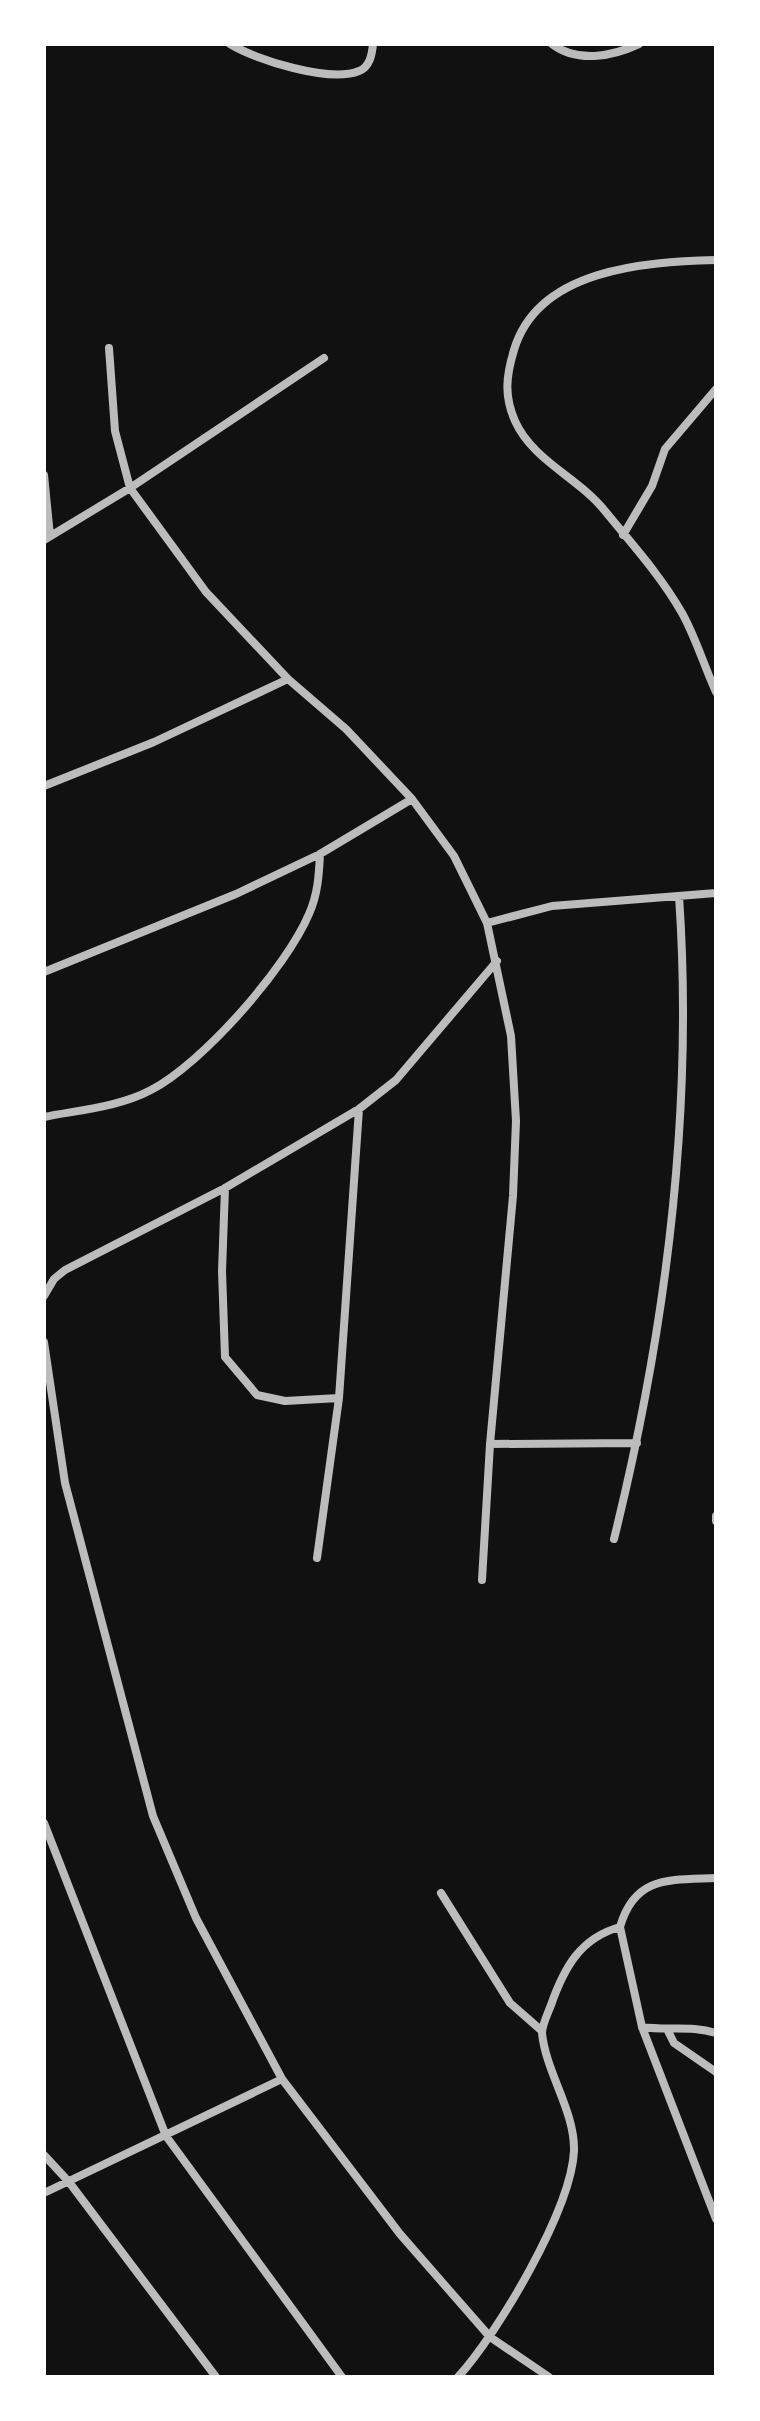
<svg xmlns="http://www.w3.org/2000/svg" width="760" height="2421" viewBox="0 0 760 2421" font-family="Commissioner,sans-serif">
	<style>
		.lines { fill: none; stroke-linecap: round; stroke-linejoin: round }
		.minor { stroke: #bcbcbc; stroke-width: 8 }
	</style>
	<rect width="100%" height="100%" fill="#111"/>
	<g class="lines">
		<path class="minor" d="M230 44C256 60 330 83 359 71 370 67 372 54 373 44
			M552 44C577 63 611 57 639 44
			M716 260C644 262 538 269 514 350 506 376 504 396 515 421 533 461 579 478 605 511 632 544 661 576 682 613 696 638 704 666 716 692
			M109 348 115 431 130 488 206 592 288 679 346 729 412 799 454 856 487 923 511 1036 516 1121 513 1196 490 1444 482 1580
			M44 475 50 536
			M623 535 652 486 665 449 716 389
			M44 540 130 488 324 358
			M44 786 154 742 288 679
			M487 923 552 906 716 893
			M44 972 236 894 320 854 412 799
			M44 1117C79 1110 119 1107 151 1090 203 1063 286 968 309 914 318 894 319 874 320 854
			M225 1188 222 1271 225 1357 257 1395 285 1401 339 1398
			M44 1296 54 1279 65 1270 225 1188 359 1109 396 1080 497 961
			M44 1342 65 1483 153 1816 196 1918 282 2079 400 2234 490 2337 549 2377
			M490 1444 637 1443
			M716 1516V1521
			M614 1539C666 1329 694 1112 679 896
			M317 1558 339 1398 359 1109
			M44 1823 166 2136 342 2377
			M441 1893 510 2003 542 2031
			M620 1927C635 1875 671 1880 716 1878
			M642 2027C668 2031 691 2025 716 2033
			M668 2031 674 2043 716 2072
			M44 2155 69 2182 216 2377
			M44 2193 282 2079
			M458 2377C498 2333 571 2210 574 2151 575 2111 546 2073 542 2033 542 2025 548 2013 551 2005 564 1968 580 1938 620 1927L642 2027 716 2219"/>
	</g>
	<rect width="760" height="2421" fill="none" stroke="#ffffff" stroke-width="92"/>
</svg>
